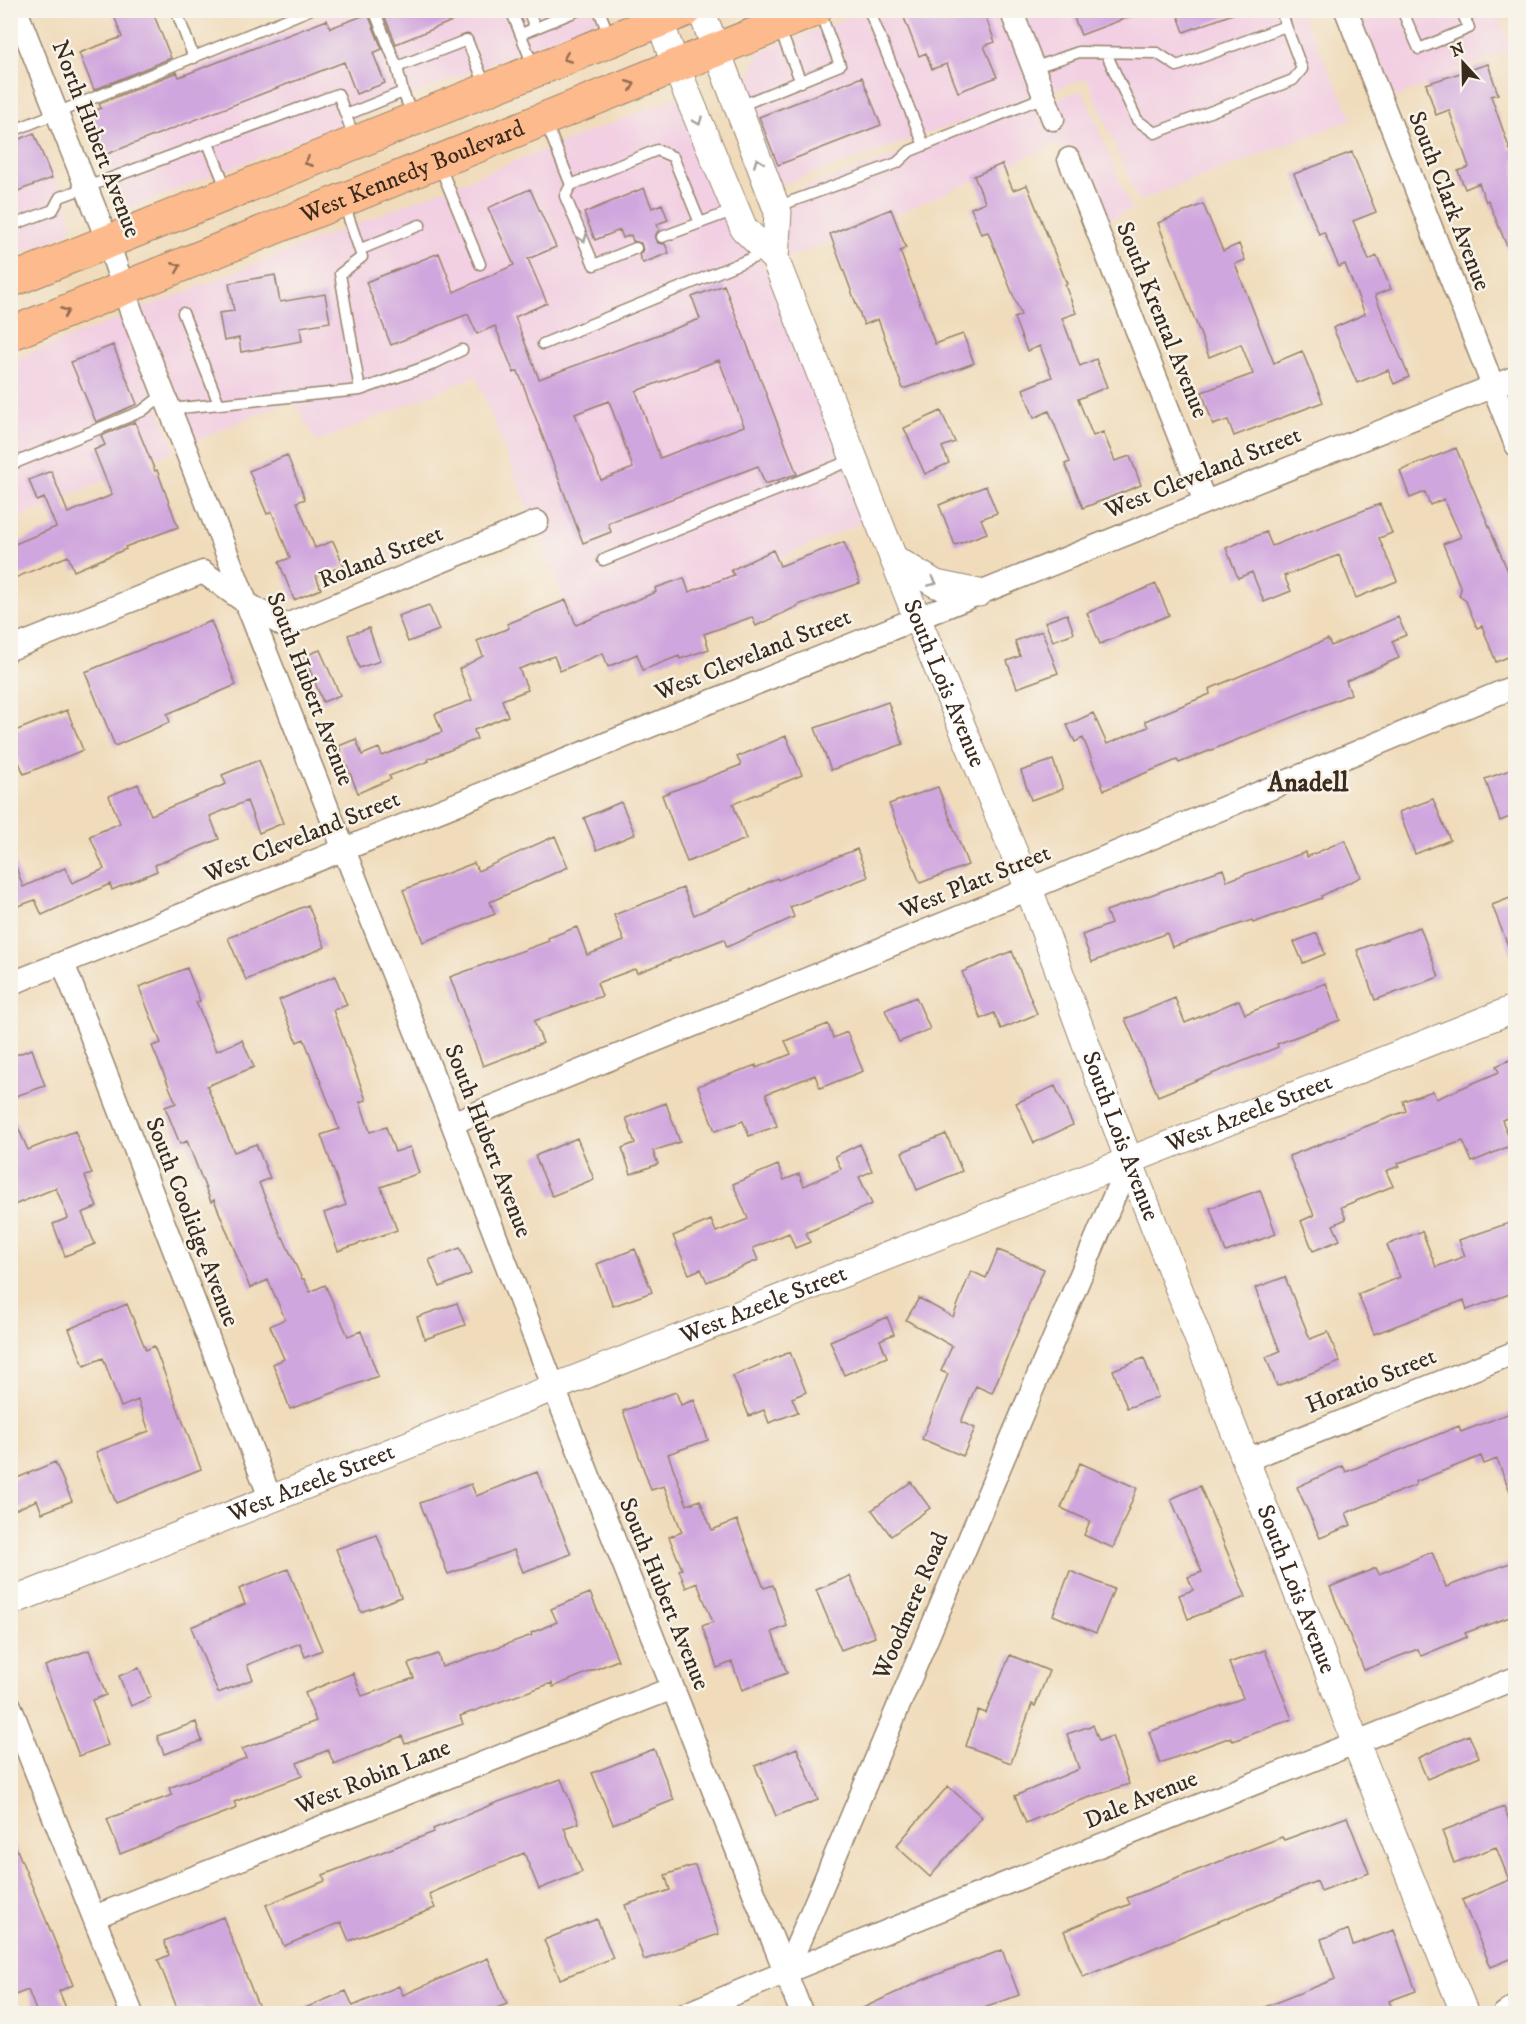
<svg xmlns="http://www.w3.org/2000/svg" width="1526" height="2024" viewBox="0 0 1526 2024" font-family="'IM FELL DW Pica',serif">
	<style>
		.built { fill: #f2cfe2 }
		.building { fill: #d0a6de; fill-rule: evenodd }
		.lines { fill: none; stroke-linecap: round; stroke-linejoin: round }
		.service-casing { stroke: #96836c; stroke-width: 13 }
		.minor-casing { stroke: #96836c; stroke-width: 25 }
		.tertiary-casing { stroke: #96836c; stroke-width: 29 }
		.primary-casing { stroke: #96836c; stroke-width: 35 }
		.service { stroke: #fff; stroke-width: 10 }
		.minor { stroke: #fff; stroke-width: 22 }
		.tertiary { stroke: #fff; stroke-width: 27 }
		.primary { stroke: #fcba8d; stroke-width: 33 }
		.oneway { stroke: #926b50 }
		.oneway2 { stroke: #a79f9a }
		.labels { text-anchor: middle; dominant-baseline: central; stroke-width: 5; stroke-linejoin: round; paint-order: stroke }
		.street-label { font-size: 24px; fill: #3b2a1e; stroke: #f7f3e8 }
		.neighbourhood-label { font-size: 26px; font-weight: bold; fill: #3b2a1e; stroke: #f7f3e8 }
	</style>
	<rect width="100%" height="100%" fill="#f7f3e8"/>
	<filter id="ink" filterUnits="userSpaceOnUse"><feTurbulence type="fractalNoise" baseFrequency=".0167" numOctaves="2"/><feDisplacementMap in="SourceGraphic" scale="12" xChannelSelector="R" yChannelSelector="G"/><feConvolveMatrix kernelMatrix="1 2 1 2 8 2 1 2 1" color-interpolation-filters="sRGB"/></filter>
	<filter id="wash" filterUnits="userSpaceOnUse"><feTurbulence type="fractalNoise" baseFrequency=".008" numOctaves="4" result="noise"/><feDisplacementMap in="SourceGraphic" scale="24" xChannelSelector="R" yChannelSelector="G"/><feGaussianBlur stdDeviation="1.35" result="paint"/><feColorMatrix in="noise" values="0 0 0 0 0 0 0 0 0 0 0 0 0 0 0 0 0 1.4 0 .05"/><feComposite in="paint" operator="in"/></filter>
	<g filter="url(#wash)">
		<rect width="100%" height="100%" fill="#f0dcbb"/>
		<path class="built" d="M335 11H614L609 16 575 30 137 206 125 208 120 204 85 112Z
			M865 11H1300L1353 119 1138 201 1087 78 778 186 743 87 759 52Z
			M1357 11H1497L1511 49 1392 99Z
			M1083 90 1129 204 1133 209 1105 221 1074 144 1059 150 1057 144 844 237 789 258 786 254 782 195 1037 106 1048 133 1067 125 1057 99Z
			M677 97 763 263V269H767L848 472 862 522 582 646 538 534 551 529 542 507 529 512 476 376 317 442 292 399 195 441 142 309Z
			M29 119 66 203 73 226 66 234 11 257V126Z
			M122 317 175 450 11 521V361Z"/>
		<g id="blocks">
			<path class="building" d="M112 10H152L171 58 94 90 79 53 122 37Z
				M382 10H477V11L396 44Z
				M901 10H983L995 42 984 46 997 77 958 92 947 64 932 69 926 53 919 56Z
				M1071 10H1141L1142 12 1081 35Z
				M1176 10H1237L1238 12 1184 32Z
				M368 14 382 49 373 53 385 83 356 94 344 62 102 156 86 114 101 108 99 104 177 72 179 77 327 20 330 28Z
				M1488 64 1498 94 1491 96 1510 150 1515 148V266L1488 200 1486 202 1479 183 1465 189 1458 171 1469 167 1449 110 1436 115 1426 84Z
				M862 77 881 125 778 165 759 117Z
				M34 133 52 178 10 194V143Z
				M1352 152 1376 212 1353 221 1369 260 1377 256 1391 289 1375 295 1409 377 1394 384 1388 370 1357 383 1333 328 1365 314 1345 264 1339 267 1324 232 1319 234 1294 174Z
				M1002 164 1013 190 1027 185 1067 284 1065 285 1076 313 1062 318 1080 366 1096 359 1107 387 1078 399 1093 436 1103 432 1115 461 1130 456 1141 485 1083 508 1065 464 1070 462 1049 411 1034 418 1023 389 1052 377 1040 346 1027 351 1014 318 1021 315 988 232 981 234 971 208 985 202 974 176Z
				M644 188 652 208 662 204 668 220 657 224 659 230 655 236 658 243 665 244 669 253 643 263 639 255 643 250 641 243 633 241 631 235 623 238 620 230 595 240 584 213Z
				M530 189 556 247 528 259 547 303 515 317 539 379 700 319 692 297 724 285 797 474 765 484 758 466 608 523 611 532 583 543 518 371 514 373 495 326 477 334 468 314 391 345 366 282 439 253 454 292 514 265 488 208ZM719 360 744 426 660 458 636 391ZM609 401 633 468 601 480 575 414Z
				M1203 204 1223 251 1239 244 1245 260 1235 264 1274 363 1302 351 1323 402 1234 436 1228 420 1213 425 1202 392 1253 374 1241 344 1209 357 1158 223Z
				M891 209 906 248 900 251 935 344 963 334 974 363 903 389 878 319 864 325 830 234Z
				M275 275 280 302 325 294 330 322 300 327 302 341 241 352 239 338 224 341 219 313 234 311 229 283Z
				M113 345 137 404 96 422 71 362Z
				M941 411 955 442 942 447 949 463 925 474 904 428Z
				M135 422 155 471 157 470 178 527 125 547 126 549 74 571 68 556 10 580V546L56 527 44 498 37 501 29 480 51 471 68 513 112 495 94 450 105 445 101 436Z
				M1456 448 1515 588V654L1496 662 1482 626 1477 628 1466 601 1459 596 1461 589 1443 544 1461 537 1444 499 1430 505 1425 492 1410 498 1400 471Z
				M287 455 305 499 297 502 315 548 333 541 344 566 316 576 321 589 294 600 279 562 290 558 272 512 267 514 249 471Z
				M986 486 997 513 981 519 987 533 955 545 939 505Z
				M1380 504 1392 533 1379 538 1397 581 1356 598 1339 555 1284 576 1291 591 1264 602 1252 572 1238 578 1226 548 1266 532 1272 546Z
				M844 542 860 583 798 605V606L756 626 752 617 704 634 709 649 680 659 679 656 643 670 637 654 608 667 603 653 560 671 554 656 519 669 528 690 502 700 508 716 474 730 477 739 428 759 429 761 389 776 391 779 358 793 339 746 356 739 362 755 379 748 382 756 442 732 435 714 472 700 459 669 483 656 477 641 509 628 507 624 566 600 576 625 656 592 655 588 684 578 689 592 734 575 731 570 773 550 780 566Z
				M1156 584 1169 615 1100 644 1087 613Z
				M429 605 439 630 408 642 398 616Z
				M1067 614 1074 633 1053 641 1045 622Z
				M1398 617 1406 635 1392 641 1399 658 1346 681 1351 694 1179 763 1177 760 1104 790 1083 738 1075 742 1067 725 1093 713 1107 744 1148 727 1145 721 1210 694 1209 689 1328 639 1331 646Z
				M211 621 236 685 167 714 170 722 115 746 85 672Z
				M369 628 380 661 359 668 348 635Z
				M1042 631 1058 673 1017 688 1007 661 1020 656 1015 641Z
				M320 650 340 695 323 702 304 656Z
				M888 702 903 744 831 770 815 728Z
				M67 710 83 750 24 774 10 741V733Z
				M786 736 802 775 733 804 746 839 687 862 662 795 741 765 737 757Z
				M259 760 283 823 259 833 247 801 210 816 219 839 155 865 157 871 112 890 110 884 42 915 35 900 10 909V858H13L23 887 65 868 72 883 104 869 90 836 120 823 109 796 138 784 151 815 226 784 222 775Z
				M1053 760 1063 789 1031 800 1021 771Z
				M1515 768V815L1500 821 1485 779Z
				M938 787 968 865 920 883 889 804Z
				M1433 799 1450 840 1415 854 1399 812Z
				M621 802 635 834 597 850 584 818Z
				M555 836 568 867 490 902 495 914 423 942 403 890 474 863 478 871Z
				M1345 840 1361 877 1321 896 1322 898 1253 923 1252 920 1172 947 1167 933 1092 962 1082 935 1111 924 1106 911 1223 869 1227 881 1306 852 1307 857Z
				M857 849 868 877 790 907 794 917 727 947 724 939 637 973 635 969 597 983 602 996 534 1021 543 1043 483 1066 450 977 549 941 548 938 577 927 587 955 624 941 614 915 683 888 694 915 777 878 778 880Z
				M1515 896V961H1514L1492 905Z
				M308 905 325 947 246 980 228 938Z
				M1420 927 1439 977 1375 1000 1357 950Z
				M1317 933 1325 954 1303 963 1294 942Z
				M1012 951 1037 1014 1001 1029 994 1013 981 1019 962 972Z
				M187 968 200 1001 196 1002 216 1051 242 1040 254 1067 207 1086 234 1152 256 1144 270 1178 259 1183 282 1238 283 1237 302 1279H304L310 1292 325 1285 348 1336 361 1331 378 1376 290 1409 273 1364 284 1359 270 1326 285 1319 268 1280 250 1288 214 1200 211 1202 187 1141 180 1144 165 1107 176 1103 152 1046 161 1043 139 987Z
				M335 976 347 1005 333 1010 366 1100 360 1102 370 1132 386 1127 395 1152 410 1147 419 1173 381 1187 397 1230 338 1251 324 1213 346 1205 321 1135 339 1129 304 1039 297 1042 279 1000Z
				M1326 983 1340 1020 1277 1044 1278 1047 1158 1096 1125 1019 1175 998 1185 1023 1239 1000 1245 1014Z
				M916 997 930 1029 899 1042 885 1010Z
				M828 1024 833 1038 847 1032 863 1071 820 1088 815 1075 766 1094 777 1126 749 1136 743 1121 715 1131 698 1086 756 1065V1068L791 1054 785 1041Z
				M32 1049 45 1086 10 1098V1057Z
				M1515 1058V1115L1502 1120 1512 1145 1472 1162 1463 1141 1398 1163 1399 1166 1386 1171 1393 1186 1341 1207 1346 1219 1333 1225 1340 1240 1313 1251 1301 1221 1314 1215 1289 1156 1406 1111 1403 1101 1433 1091 1436 1099 1499 1072 1496 1066Z
				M1055 1086 1073 1125 1034 1143 1016 1103Z
				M666 1103 680 1142 653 1151 658 1164 631 1174 622 1148 635 1143 626 1118Z
				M10 1109 28 1150 75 1131 92 1174 85 1176 97 1207 82 1213 95 1244 65 1256 53 1224 68 1218 56 1188 14 1205 10 1196Z
				M946 1134 962 1171 917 1190 902 1152Z
				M577 1138 594 1179 552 1196 535 1156Z
				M860 1144 872 1171 859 1177 872 1204 806 1233 810 1242 795 1248 789 1233 753 1248 758 1260 707 1282 701 1269 689 1274 673 1236 711 1220 716 1232 748 1219 733 1184 778 1165 784 1180 799 1174 804 1186 841 1169 835 1156Z
				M1260 1190 1276 1234 1226 1252 1210 1208Z
				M1515 1221V1292L1467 1310 1464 1300 1374 1334 1358 1294 1400 1277 1387 1245 1422 1231 1436 1267 1465 1256 1459 1240Z
				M460 1248 471 1274 440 1287 429 1260Z
				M635 1249 652 1292 613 1306 597 1264Z
				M998 1250 1044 1269 992 1393 976 1386 961 1422 975 1428 963 1456 922 1439 948 1374 941 1371 952 1346 906 1320 919 1298 953 1317 971 1271 986 1278Z
				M1285 1277 1310 1339 1328 1332 1340 1362 1277 1386 1266 1357 1280 1351 1255 1288Z
				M457 1303 465 1325 425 1339 417 1317Z
				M127 1304 146 1350 154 1346 201 1469 116 1503 96 1452 149 1431 138 1400 121 1407 103 1358 84 1366 69 1329Z
				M887 1317 894 1334 880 1340 887 1357 844 1375 830 1341Z
				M790 1352 806 1392 792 1398 798 1412 769 1423 764 1410 749 1416 733 1376Z
				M1144 1358 1158 1397 1127 1408 1113 1370Z
				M676 1392 681 1405 694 1400 708 1440 668 1454 687 1505 700 1500 712 1530 737 1520 764 1588 773 1585 787 1626 772 1632 787 1673 742 1690 732 1662 717 1668 702 1626 713 1622 697 1583 686 1588 679 1570 682 1569 669 1537 682 1532 664 1486 651 1490 623 1411Z
				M1515 1411V1504L1497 1459 1484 1464 1481 1456 1415 1482 1416 1485 1346 1513 1351 1525 1320 1538 1297 1487 1343 1466 1346 1472 1459 1426 1461 1432Z
				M55 1462 72 1501 42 1513 37 1500 10 1512V1481Z
				M1080 1463 1137 1488 1113 1548 1084 1535 1090 1521 1061 1508Z
				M537 1472 571 1554 523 1572 514 1550 448 1574 420 1503 471 1484 476 1496Z
				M911 1482 930 1508 891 1536 872 1510Z
				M1200 1486 1246 1597 1188 1619 1179 1595 1193 1590 1188 1577 1202 1572 1171 1499Z
				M377 1535 401 1597 361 1612 336 1549Z
				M1432 1552 1446 1587 1515 1561V1615L1465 1633 1467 1637 1421 1656 1418 1649 1364 1670 1330 1587 1376 1568 1379 1574Z
				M288 1569 322 1650 305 1657 300 1643 247 1665 253 1679 218 1693 191 1627 245 1604 239 1589Z
				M1070 1571 1114 1589 1096 1633 1053 1615Z
				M850 1576 875 1637 841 1650 816 1590Z
				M590 1593 618 1660 553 1687 552 1683 460 1716 463 1724 405 1744 402 1736 334 1764 328 1750 297 1763 302 1776 234 1802 237 1808 120 1854 107 1819 172 1795 169 1788 246 1758 242 1749 316 1721 305 1693 353 1673 362 1696 414 1678 408 1664 438 1654 442 1667 532 1635 531 1633 557 1622 551 1609Z
				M89 1650 106 1695 92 1700 108 1745 79 1756 45 1666Z
				M1265 1650 1292 1719 1233 1741 1231 1737 1160 1763 1149 1732 1243 1698 1229 1663Z
				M1010 1655 1049 1671 1035 1706 1032 1704 1011 1763 966 1746 978 1710 986 1713Z
				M139 1668 151 1697 131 1706 119 1676Z
				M196 1722 202 1741 164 1754 157 1736Z
				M1093 1725 1099 1741 1112 1736 1129 1784 1073 1803 1026 1823 1015 1796 1079 1769 1067 1734Z
				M1469 1735 1479 1757 1427 1779 1418 1758Z
				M797 1748 818 1800 776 1816 755 1766Z
				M654 1749 674 1800 613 1824 592 1773Z
				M561 1779 579 1823 564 1828 582 1872 539 1889 524 1853 429 1894 435 1908 349 1941 341 1922 284 1946 266 1905 325 1881 323 1875 434 1832 433 1829 493 1804Z
				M948 1786 982 1817 930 1877 896 1846Z
				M1504 1807 1515 1835V1957L1491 1967 1462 1900 1509 1880 1496 1847 1454 1863 1442 1831Z
				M1347 1817 1369 1873 1321 1891 1317 1881 1083 1977 1064 1931 1130 1904 1127 1898 1282 1837 1284 1840Z
				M10 1833 73 1985 59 1991 68 2013H37L28 1990 10 1997Z
				M695 1865 719 1934 644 1960 625 1905 670 1890 665 1875Z
				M223 1917 261 2013H203L201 2007 185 2013H179L158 1960 169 1955 164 1941Z
				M597 1919 613 1958 560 1979 544 1940Z
				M1348 1930 1353 1945 1394 1930 1416 1991 1389 2001 1394 2013H1250L1335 1979 1321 1939Z
				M1002 1950 1019 1995 971 2013H852L923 1980Z
				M488 1958 507 2004 484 2013H293L346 1991 353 2006 399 1986 403 1995Z"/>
		</g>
	</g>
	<g filter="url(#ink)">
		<use href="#blocks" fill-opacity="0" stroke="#96836c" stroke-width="1.5"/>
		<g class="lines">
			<defs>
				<path id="service" d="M176 10 194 58
					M374 10 397 67 403 92 413 117
					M511 10 534 68
					M528 10 535 28
					M599 10 610 38
					M869 10 924 145
					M1402 10 1419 49 1469 28 1461 10
					M779 28 801 82
					M521 34 579 10
					M1106 53 1137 120 1155 133 1293 80 1302 69 1286 26
					M397 67 467 40 486 87
					M1033 68 1079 52 1157 53 1177 66 1286 26 1281 10
					M737 107 840 65 819 10
					M346 115 403 92
					M546 123 571 185 657 150 673 157 700 223 735 210
					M10 132 309 10
					M208 143 227 190
					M439 164 480 264
					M571 185 565 196 594 265 636 248
					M344 204 362 257 340 274 360 390 431 365 462 350
					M776 207 897 163 910 151 1044 97
					M10 226 53 210 60 197 338 94 355 140
					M662 237 700 223
					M361 249 420 225
					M183 313 219 404
					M543 344 767 252
					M170 409 360 390
					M10 465 142 411 164 394
					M603 560 854 459"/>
				<path id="minor" d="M16 10 108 242 131 311 452 1123 554 1388 802 2014
					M1011 10 1053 119
					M1346 10 1516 445
					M1069 159 1205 502
					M10 649 203 572 248 604 284 626 537 522
					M63 963 271 1500
					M10 984 1516 377
					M452 1123 1029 889 1516 686
					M1246 1460 1516 1352
					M10 1706 132 2014
					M94 1917 673 1688
					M786 1972 1516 1678
					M686 2014 786 1972 1129 1161
					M1504 2014 1516 2006"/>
				<g id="tertiary">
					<path id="s1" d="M656 10 676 67 744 229 775 259 917 618 1029 889 1129 1161 1356 1743 1465 2014"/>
					<path d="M701 10 778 212 775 259"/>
					<path d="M893 558 936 584 979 593"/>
					<path id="s2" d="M10 1602 1516 1008"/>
				</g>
				<g id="primary">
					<path d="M10 281 686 10"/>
					<path id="s3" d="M10 334 815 10"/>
				</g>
			</defs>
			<use href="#service" class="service-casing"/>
			<use href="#minor" class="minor-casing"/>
			<use href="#tertiary" class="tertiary-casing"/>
			<use href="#primary" class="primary-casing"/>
			<use href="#service" class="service"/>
			<use href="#minor" class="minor"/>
			<use href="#tertiary" class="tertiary"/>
			<use href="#primary" class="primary"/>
		</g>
		<defs><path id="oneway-chevron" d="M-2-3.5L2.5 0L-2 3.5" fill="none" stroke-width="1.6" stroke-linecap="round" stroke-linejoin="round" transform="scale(1.5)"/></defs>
		<g class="oneway">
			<use href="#oneway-chevron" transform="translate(567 58) rotate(158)"/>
			<use href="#oneway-chevron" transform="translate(631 85) rotate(-22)"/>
			<use href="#oneway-chevron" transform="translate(308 162) rotate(158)"/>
			<use href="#oneway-chevron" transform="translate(177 267) rotate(-22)"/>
			<use href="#oneway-chevron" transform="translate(65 312) rotate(-22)"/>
		</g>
		<g class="oneway2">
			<use href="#oneway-chevron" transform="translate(698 121) rotate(68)"/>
			<use href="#oneway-chevron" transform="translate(758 162) rotate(-111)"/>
			<use href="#oneway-chevron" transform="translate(583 238) rotate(67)"/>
			<use href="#oneway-chevron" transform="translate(933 582) rotate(23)"/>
		</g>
	</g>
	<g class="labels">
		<g class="street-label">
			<text transform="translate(96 139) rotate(69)">North Hubert Avenue</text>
			<text stroke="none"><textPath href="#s3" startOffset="434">West Kennedy Boulevard</textPath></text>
			<text transform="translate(1449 201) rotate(69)">South Clark Avenue</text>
			<text transform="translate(1162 320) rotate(68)">South Krental Avenue</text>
			<text transform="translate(1203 473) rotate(-22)">West Cleveland Street</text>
			<text transform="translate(381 557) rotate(-22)">Roland Street</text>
			<text transform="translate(753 655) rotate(-22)">West Cleveland Street</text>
			<text stroke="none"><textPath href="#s1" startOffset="736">South Lois Avenue</textPath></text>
			<text transform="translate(310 689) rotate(69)">South Hubert Avenue</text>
			<text transform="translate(302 837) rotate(-22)">West Cleveland Street</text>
			<text transform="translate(975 882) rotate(-22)">West Platt Street</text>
			<text stroke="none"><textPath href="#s2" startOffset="1332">West Azeele Street</textPath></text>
			<text stroke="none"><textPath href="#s1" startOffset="1222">South Lois Avenue</textPath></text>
			<text transform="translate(488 1141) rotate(69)">South Hubert Avenue</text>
			<text transform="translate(192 1222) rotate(69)">South Coolidge Avenue</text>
			<text stroke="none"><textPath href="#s2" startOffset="810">West Azeele Street</textPath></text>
			<text transform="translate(1371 1381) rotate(-22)">Horatio Street</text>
			<text stroke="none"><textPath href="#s2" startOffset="324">West Azeele Street</textPath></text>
			<text stroke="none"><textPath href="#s1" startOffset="1708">South Lois Avenue</textPath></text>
			<text transform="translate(664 1594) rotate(68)">South Hubert Avenue</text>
			<text transform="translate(911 1606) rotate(-67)">Woodmere Road</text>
			<text transform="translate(373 1777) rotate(-22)">West Robin Lane</text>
			<text transform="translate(1141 1800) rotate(-22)">Dale Avenue</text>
		</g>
		<g class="neighbourhood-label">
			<text x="1308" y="783">Anadell</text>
		</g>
	</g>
	<rect width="1526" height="2024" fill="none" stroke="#f7f3e8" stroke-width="36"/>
	<g transform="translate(1463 63) rotate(338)" stroke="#f7f3e8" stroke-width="4.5" paint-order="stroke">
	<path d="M0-4.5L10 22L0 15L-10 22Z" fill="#3b2a1e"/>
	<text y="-9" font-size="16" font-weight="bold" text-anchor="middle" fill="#3b2a1e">N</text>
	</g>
</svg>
